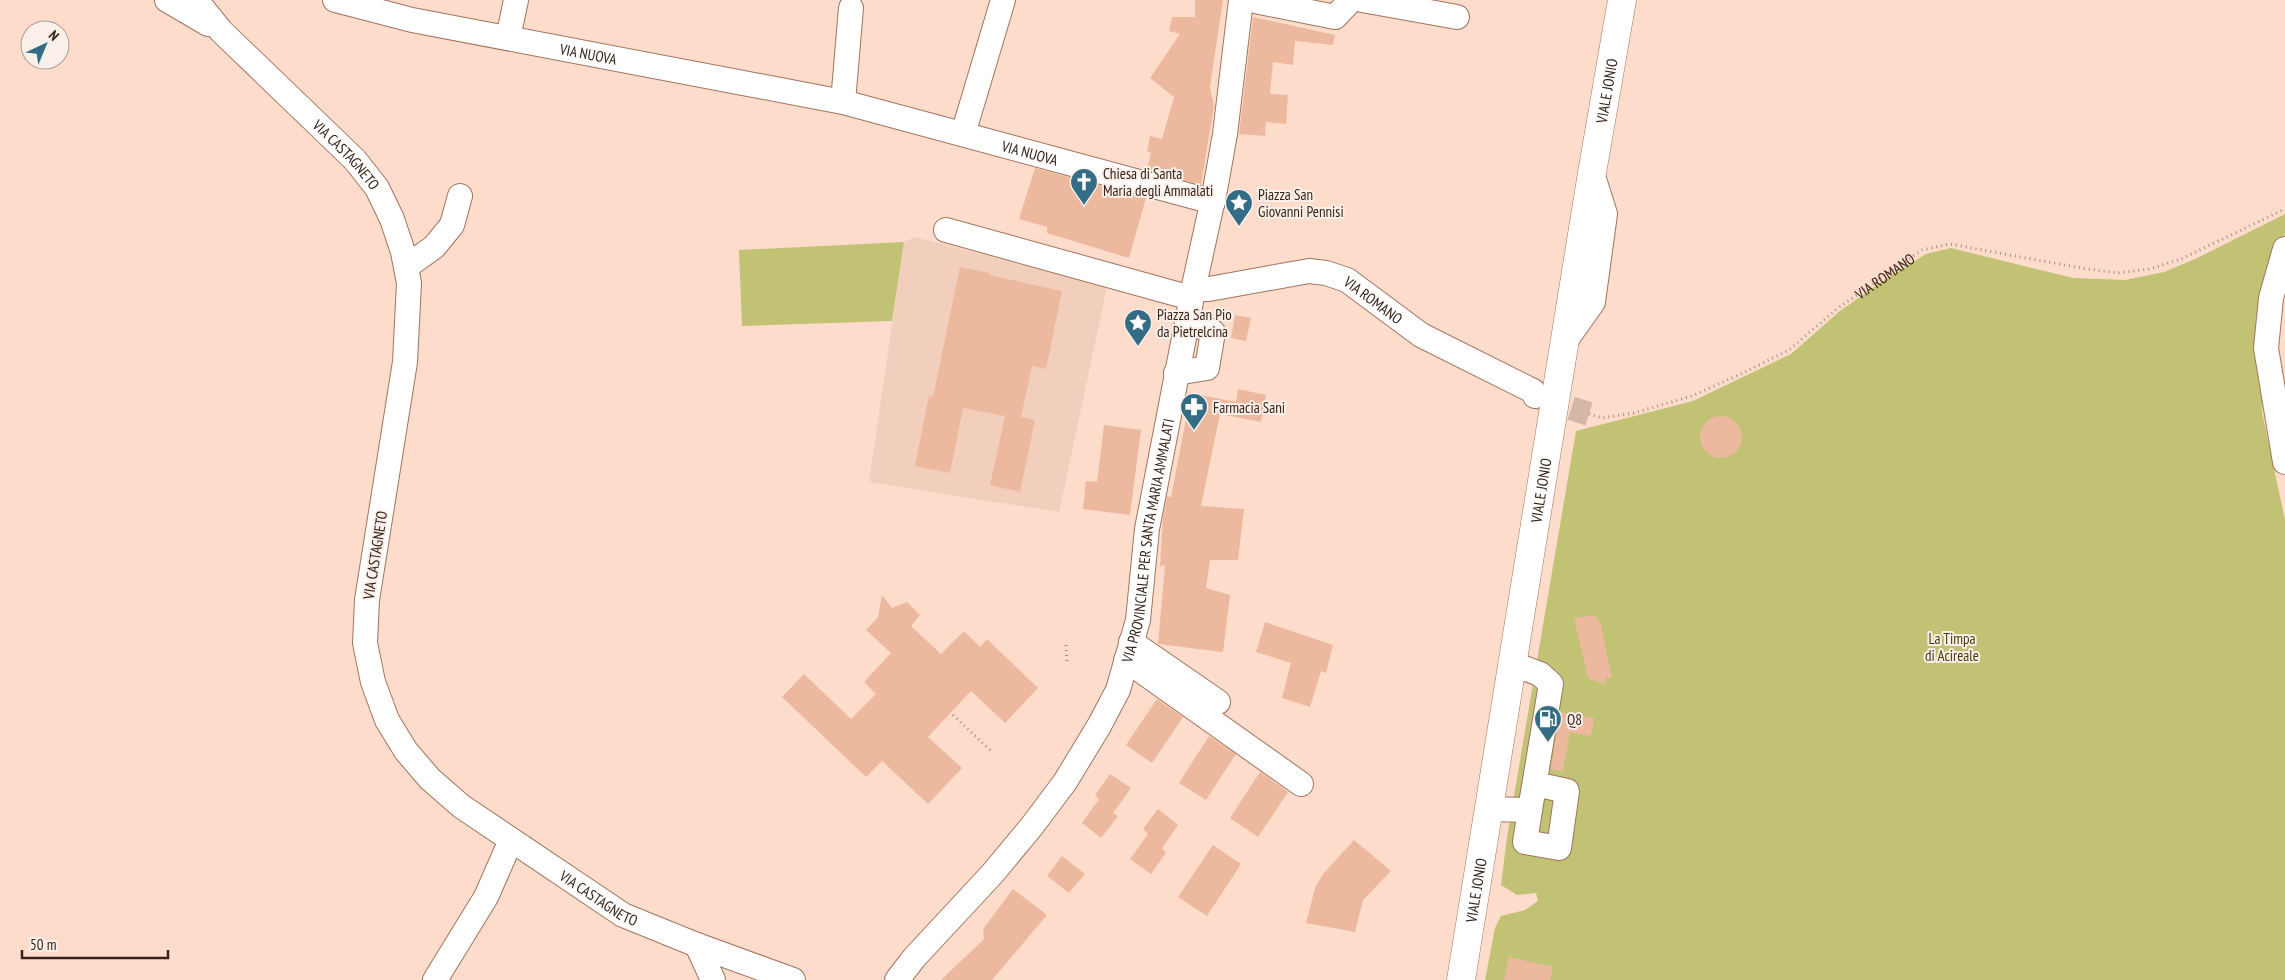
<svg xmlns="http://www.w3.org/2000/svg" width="2285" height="980" viewBox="0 0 2285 980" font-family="'PT Sans Narrow',sans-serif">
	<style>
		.built { fill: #f2cebc }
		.green { fill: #c2c274 }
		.building { fill: #edb99e }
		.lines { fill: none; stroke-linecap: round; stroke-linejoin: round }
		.minor-tunnel { stroke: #d5b7a8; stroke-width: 24; stroke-dasharray: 24 12; stroke-linecap: butt }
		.minor-casing { stroke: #a3735b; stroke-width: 26 }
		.major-casing { stroke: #a3735b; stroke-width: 29 }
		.path { stroke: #a98e80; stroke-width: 3; stroke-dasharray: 1 4; stroke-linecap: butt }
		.minor { stroke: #fff; stroke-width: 24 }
		.major { stroke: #fff; stroke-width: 28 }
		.labels { text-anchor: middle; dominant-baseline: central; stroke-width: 4; stroke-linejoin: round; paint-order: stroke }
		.street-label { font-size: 15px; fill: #362318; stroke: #faefe9 }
		.poi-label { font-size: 15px; fill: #362318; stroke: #faefe9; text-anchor: start }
		.park-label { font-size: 15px; fill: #424109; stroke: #faefe9 }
	</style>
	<rect width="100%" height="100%" fill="#fddccc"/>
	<path class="built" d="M915 237 1107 287 1059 512 869 482 904 242Z"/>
	<path class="green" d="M2285 214V233L2280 245 2262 365V412L2285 520V980H1485L1495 928 1501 916 1525 910 1538 901 1536 893 1517 895 1501 885 1507 837 1576 431 1693 401 1791 354 1840 311 1887 278 1926 254 1951 248 2073 278 2125 280 2164 272 2195 259Z
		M904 242 892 321 742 326 739 250Z"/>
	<path class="building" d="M1195 0H1223L1210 87 1214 106 1201 185 1147 170 1151 152H1147L1150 136 1162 139 1174 97 1150 78 1180 34 1169 31 1172 17H1195Z
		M1253 17 1335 35 1333 45 1295 41 1293 65 1273 62 1270 94 1288 95 1286 124 1266 122 1265 136 1239 134Z
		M1035 168 1146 198 1129 258 1047 233V227L1019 219Z
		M960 267 989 273V275L1062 291 1046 369 1032 366 1021 417 1035 420 1020 492 990 485 1005 416 963 408 950 473 915 466 929 396 933 397Z
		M1235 315 1251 318 1246 341 1231 338Z
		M1238 389 1266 395 1261 422 1220 414 1201 506 1244 509 1238 560H1210L1206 588 1230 595 1223 652 1158 644 1165 565 1160 566 1163 518 1167 496 1171 497 1191 393 1236 402Z
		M1700 437a21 21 0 1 1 42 0a21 21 0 1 1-42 0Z
		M1104 425 1141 430 1130 515 1083 509 1086 481 1097 482Z
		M882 595 892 608 907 602 920 615 911 626 941 654 964 631 980 647 987 639 1038 688 1005 723 971 691 928 737 962 768 928 804 882 761 866 777 782 697 804 674 851 719 876 694 864 682 891 653 866 630 878 617Z
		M1595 615 1601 625 1612 678 1607 677 1604 684 1588 678 1576 627 1574 618Z
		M1265 622 1333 645 1326 673 1321 671 1310 707 1282 698 1291 663 1256 652Z
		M1157 699 1183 717 1152 763 1126 745Z
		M1560 712 1594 718 1591 736 1570 732 1563 771 1551 769Z
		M1209 736 1236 754 1206 800 1179 783Z
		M1260 772 1288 792 1258 837 1230 818Z
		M1110 774 1131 788 1113 813 1118 816 1101 838 1082 823 1099 799 1095 795Z
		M1158 809 1178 825 1162 848 1166 853 1151 874 1130 859 1148 834 1143 829Z
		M1354 840 1391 871 1363 900 1355 932 1306 923 1315 888 1323 874Z
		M1213 845 1241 864 1207 916 1178 897Z
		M1062 856 1085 874 1069 893 1047 876Z
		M1013 889 1047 915 992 980H941L984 939 983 929Z
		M1509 957 1553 967 1550 980H1504Z"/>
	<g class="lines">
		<path class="minor-tunnel" d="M1537 397 1589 414"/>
		<defs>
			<g id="minor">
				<path d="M167 0 208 24"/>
				<path id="s2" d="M196 0 221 31 355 160 377 188 392 219 403 252 409 283 405 362 367 600 365 643 373 682 387 720 406 751 430 779 461 806 623 915 697 945 793 980"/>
				<path id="s3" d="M335 0 412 20 843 102 1213 202"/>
				<path d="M1250 0 1335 17 1351 0"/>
				<path d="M1362 0 1457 17"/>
				<path d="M508 38 516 0"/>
				<path d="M843 102 851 8"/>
				<path d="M963 134 1003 0"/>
				<path d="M946 230 1191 298"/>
				<path d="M2285 249 2271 298 2266 348 2285 462"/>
				<path d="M406 267 434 247 452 225 460 196"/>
				<path id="s4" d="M1193 289H1209L1309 271 1326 273 1347 280 1421 335 1533 391 1535 396"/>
				<path d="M1564 343 1593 302 1605 214 1592 173"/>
				<path d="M1176 373 1207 368 1213 332 1187 321"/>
				<path d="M1131 642 1218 702"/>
				<path d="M1126 660 1301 784"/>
				<path d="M1489 809 1530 810 1551 684 1540 674 1513 664"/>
				<path d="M1530 810 1525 842 1559 848 1567 791 1535 784"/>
				<path d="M697 945 713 980"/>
				<path d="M435 980 486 897 511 840"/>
				<path id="s5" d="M897 980 914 958 993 873 1032 826 1065 782 1099 726 1118 690 1138 620 1147 529 1195 281 1215 190 1225 134 1241 0"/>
			</g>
			<g id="major">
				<path id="s6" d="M1461 980 1592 173 1622 0"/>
			</g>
		</defs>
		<use href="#minor" class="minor-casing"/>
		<use href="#major" class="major-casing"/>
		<g class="path">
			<path id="s1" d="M1589 414 1602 418 1634 413 1692 396 1743 373 1789 350 1838 308 1922 250 1950 244 2081 268 2118 273 2150 269 2181 259 2285 209"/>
			<path d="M1066 645 1067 662"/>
			<path d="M953 715 991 751"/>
		</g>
		<use href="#minor" class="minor"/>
		<use href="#major" class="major"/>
	</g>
	<defs>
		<symbol id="church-pin" viewBox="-11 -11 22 30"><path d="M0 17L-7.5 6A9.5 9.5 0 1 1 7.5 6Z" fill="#326d85" stroke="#faefe9"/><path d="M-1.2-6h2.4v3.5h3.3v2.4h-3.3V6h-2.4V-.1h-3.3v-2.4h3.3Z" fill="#fff"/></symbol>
		<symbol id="sight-pin" viewBox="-11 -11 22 30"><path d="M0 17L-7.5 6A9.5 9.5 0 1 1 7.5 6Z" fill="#326d85" stroke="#faefe9"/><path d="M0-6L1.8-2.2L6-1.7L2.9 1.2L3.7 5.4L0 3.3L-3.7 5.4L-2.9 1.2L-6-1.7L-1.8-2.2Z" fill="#fff"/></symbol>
		<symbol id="pharmacy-pin" viewBox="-11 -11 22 30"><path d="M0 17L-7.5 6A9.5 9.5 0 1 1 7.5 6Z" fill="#326d85" stroke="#faefe9"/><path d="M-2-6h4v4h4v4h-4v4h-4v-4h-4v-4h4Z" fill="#fff"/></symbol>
		<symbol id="fuel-pin" viewBox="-11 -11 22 30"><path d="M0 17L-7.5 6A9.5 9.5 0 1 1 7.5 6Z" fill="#326d85" stroke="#faefe9"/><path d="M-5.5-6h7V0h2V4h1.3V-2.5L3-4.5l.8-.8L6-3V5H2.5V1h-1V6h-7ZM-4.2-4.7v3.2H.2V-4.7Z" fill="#fff"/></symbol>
	</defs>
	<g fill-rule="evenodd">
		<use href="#church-pin" x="1068" y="166" width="32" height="43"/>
		<use href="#sight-pin" x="1223" y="187" width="32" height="43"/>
		<use href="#sight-pin" x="1122" y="307" width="32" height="43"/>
		<use href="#pharmacy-pin" x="1178" y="391" width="32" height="43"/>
		<use href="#fuel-pin" x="1532" y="703" width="32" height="43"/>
	</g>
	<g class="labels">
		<g class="street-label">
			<text stroke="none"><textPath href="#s3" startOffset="259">VIA NUOVA</textPath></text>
			<text stroke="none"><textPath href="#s6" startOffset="901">VIALE JONIO</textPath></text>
			<text stroke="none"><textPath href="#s3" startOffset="712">VIA NUOVA</textPath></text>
			<text stroke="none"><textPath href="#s2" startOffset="216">VIA CASTAGNETO</textPath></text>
			<text stroke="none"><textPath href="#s1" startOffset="335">VIA ROMANO</textPath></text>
			<text stroke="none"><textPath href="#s4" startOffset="190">VIA ROMANO</textPath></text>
			<text stroke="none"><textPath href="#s6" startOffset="496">VIALE JONIO</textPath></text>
			<text stroke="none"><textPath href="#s5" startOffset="519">VIA PROVINCIALE PER SANTA MARIA AMMALATI</textPath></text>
			<text transform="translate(375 555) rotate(-81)">VIA CASTAGNETO</text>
			<text stroke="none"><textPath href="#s6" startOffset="91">VIALE JONIO</textPath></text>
			<text stroke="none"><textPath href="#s2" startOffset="1086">VIA CASTAGNETO</textPath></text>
		</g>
		<g class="poi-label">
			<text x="1103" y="173">Chiesa di Santa<tspan x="1103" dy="17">Maria degli Ammalati</tspan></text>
			<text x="1258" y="194">Piazza San<tspan x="1258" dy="17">Giovanni Pennisi</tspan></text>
			<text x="1157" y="314">Piazza San Pio<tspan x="1157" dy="17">da Pietrelcina</tspan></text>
			<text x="1213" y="407">Farmacia Sani</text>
			<text x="1567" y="719">Q8</text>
		</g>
		<g class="park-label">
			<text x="1952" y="638">La Timpa<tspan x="1952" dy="17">di Acireale</tspan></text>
		</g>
	</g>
	<g transform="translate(45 45) rotate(44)"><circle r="24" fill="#faefe9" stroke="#ac9d95"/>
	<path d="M0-4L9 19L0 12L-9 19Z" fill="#326d85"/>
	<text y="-8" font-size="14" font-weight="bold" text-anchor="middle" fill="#362318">N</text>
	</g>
	<path d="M22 950v8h146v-8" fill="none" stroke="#362318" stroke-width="2.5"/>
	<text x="30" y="950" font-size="15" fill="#362318" stroke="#faefe9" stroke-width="4" paint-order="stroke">50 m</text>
</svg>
